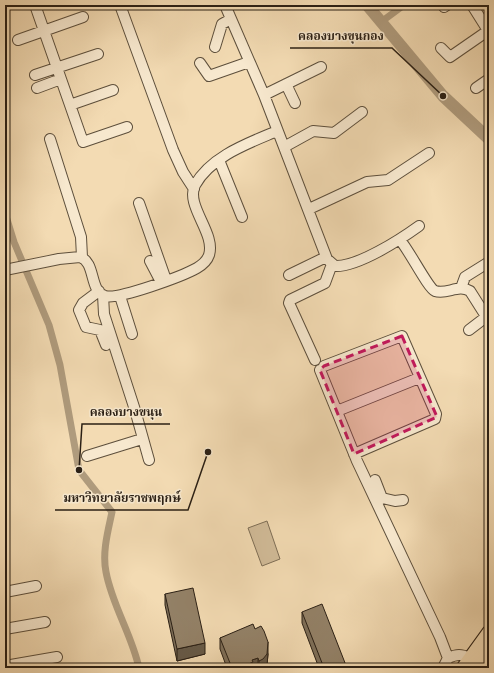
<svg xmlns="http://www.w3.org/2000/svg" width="494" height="673" viewBox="0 0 494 673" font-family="'Libre Caslon Text','Noto Serif Thai',serif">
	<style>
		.green { fill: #d1bb98; stroke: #7e6e56 }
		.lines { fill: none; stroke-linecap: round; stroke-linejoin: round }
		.canal { stroke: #af9b7d; stroke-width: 7 }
		.river { stroke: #af9b7d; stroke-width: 12 }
		.minor-casing { stroke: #5d4f3c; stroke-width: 12 }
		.major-casing { stroke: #2b2015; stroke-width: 15 }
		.minor { stroke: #f7e8ce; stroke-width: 10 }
		.major { stroke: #f3dbb3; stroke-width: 13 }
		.wall { fill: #7e6f59; stroke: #2b2015 }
		.shaded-wall { fill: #675a48; stroke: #2b2015 }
		.building { fill: #938167; stroke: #2b2015 }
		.marked { fill: #c2185b; fill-opacity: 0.2; stroke: #c2185b; stroke-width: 3; stroke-dasharray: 8 5; stroke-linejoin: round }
		.leader { fill: none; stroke: #2b2015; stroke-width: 1.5 }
		.callout-dot { fill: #2b2015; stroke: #f7e8ce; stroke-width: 1.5 }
		.callout-label { font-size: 12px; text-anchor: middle; font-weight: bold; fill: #2b2015; stroke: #f7e8ce; stroke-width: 3; stroke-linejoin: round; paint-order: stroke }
	</style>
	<rect width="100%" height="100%" fill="#f3dbb3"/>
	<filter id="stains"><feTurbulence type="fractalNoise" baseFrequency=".005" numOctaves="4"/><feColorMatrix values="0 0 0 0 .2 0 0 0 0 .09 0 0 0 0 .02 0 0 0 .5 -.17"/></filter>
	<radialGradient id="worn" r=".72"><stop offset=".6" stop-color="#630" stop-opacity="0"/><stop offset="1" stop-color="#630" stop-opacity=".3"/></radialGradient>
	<path class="green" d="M267 521 280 559 262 566 248 528Z"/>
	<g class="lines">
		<path class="canal" d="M381 22 404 5
			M5 213 14 242 49 325 60 365 79 470 112 512C108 531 102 552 106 572 112 605 132 635 139 668"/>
		<path class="river" d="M367 5 443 96 489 139"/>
		<defs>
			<path id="minor" d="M35 5 83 142 127 127
				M120 5 173 150 183 172 194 189
				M225 5 264 95 327 259 335 266C358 267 401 239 419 226
				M472 5 489 32
				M444 7 447 5
				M18 40 83 17
				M215 47 222 24 231 19
				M441 48 450 57 489 30
				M200 63 209 76 249 62
				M35 75 98 54
				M286 84 295 103
				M37 88 61 79
				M476 88 489 79
				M264 95 321 67
				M70 105 113 90
				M50 139 81 237 82 257
				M284 147 313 131 334 133 362 112
				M219 160 242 217
				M139 203 166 280
				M309 209 367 182 388 180 429 153
				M400 240C409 250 428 288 435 291 447 295 458 284 470 291L489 321
				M150 261 161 282
				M5 270 59 259 80 257C96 262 89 291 105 296 118 300 183 276 197 268 202 265 207 261 209 255 216 233 185 206 195 185 211 156 249 143 277 131
				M289 275 326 257
				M461 288 465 277 489 262
				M99 291 83 303 79 310 86 327 100 330 106 345
				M103 295 104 314 135 410 149 460
				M120 296 132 334
				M469 330 486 317
				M315 360 289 303 290 300 325 283 332 264
				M324 366 402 336 436 414 435 419 354 454
				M320 370 357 461 440 637 448 658
				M337 411 419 378
				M87 456 142 439
				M375 480 382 498
				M377 502 382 498 395 501 403 500
				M5 592 36 586
				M5 629 45 622
				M5 666 57 657
				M443 668 448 658C457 654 461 654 470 658"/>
			<path id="major" d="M463 668 489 632
				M479 668 489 654"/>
		</defs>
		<use href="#minor" class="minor-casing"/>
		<use href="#major" class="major-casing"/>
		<use href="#minor" class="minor"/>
		<use href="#major" class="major"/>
	</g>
	<path class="wall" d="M165 594 205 654 177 661 165 605Z
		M302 612 347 668H319L302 623Z
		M255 629 268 654 267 665 264 668H227L220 649V638Z"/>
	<path class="shaded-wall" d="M268 642V654L267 665 264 668H259V661Z
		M205 643V654L177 661V649Z
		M258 658V668H239L252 660Z"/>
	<path class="building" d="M193 588 205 643 177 649 165 594Z
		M322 604 347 668H324L302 612Z
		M253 624 255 629 261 626 264 631 268 642 267 654 263 659 259 661 258 658 252 660 253 662 239 668H232L220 638Z"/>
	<path class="marked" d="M402 336 437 417 354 454 320 370 324 366Z"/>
	<path class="leader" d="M443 96L392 48H290M79 470L82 424H170M208 452L188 510H55"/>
	<g class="callout-dot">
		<circle cx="443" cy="96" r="4"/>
		<circle cx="79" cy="470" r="4"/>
		<circle cx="208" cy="452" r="4"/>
	</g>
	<g class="callout-label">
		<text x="341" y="40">คลองบางขุนกอง</text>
		<text x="126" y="416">คลองบางขนุน</text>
		<text x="122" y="502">มหาวิทยาลัยราชพฤกษ์</text>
	</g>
	<rect width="494" height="673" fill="none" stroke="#f3dbb3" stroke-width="20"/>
	<rect x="6" y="6" width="482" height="661" fill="none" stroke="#2b2015" stroke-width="2"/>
	<rect x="10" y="10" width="474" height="653" fill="none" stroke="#2b2015"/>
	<rect width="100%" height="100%" filter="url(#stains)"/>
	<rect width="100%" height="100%" fill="url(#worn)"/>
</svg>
